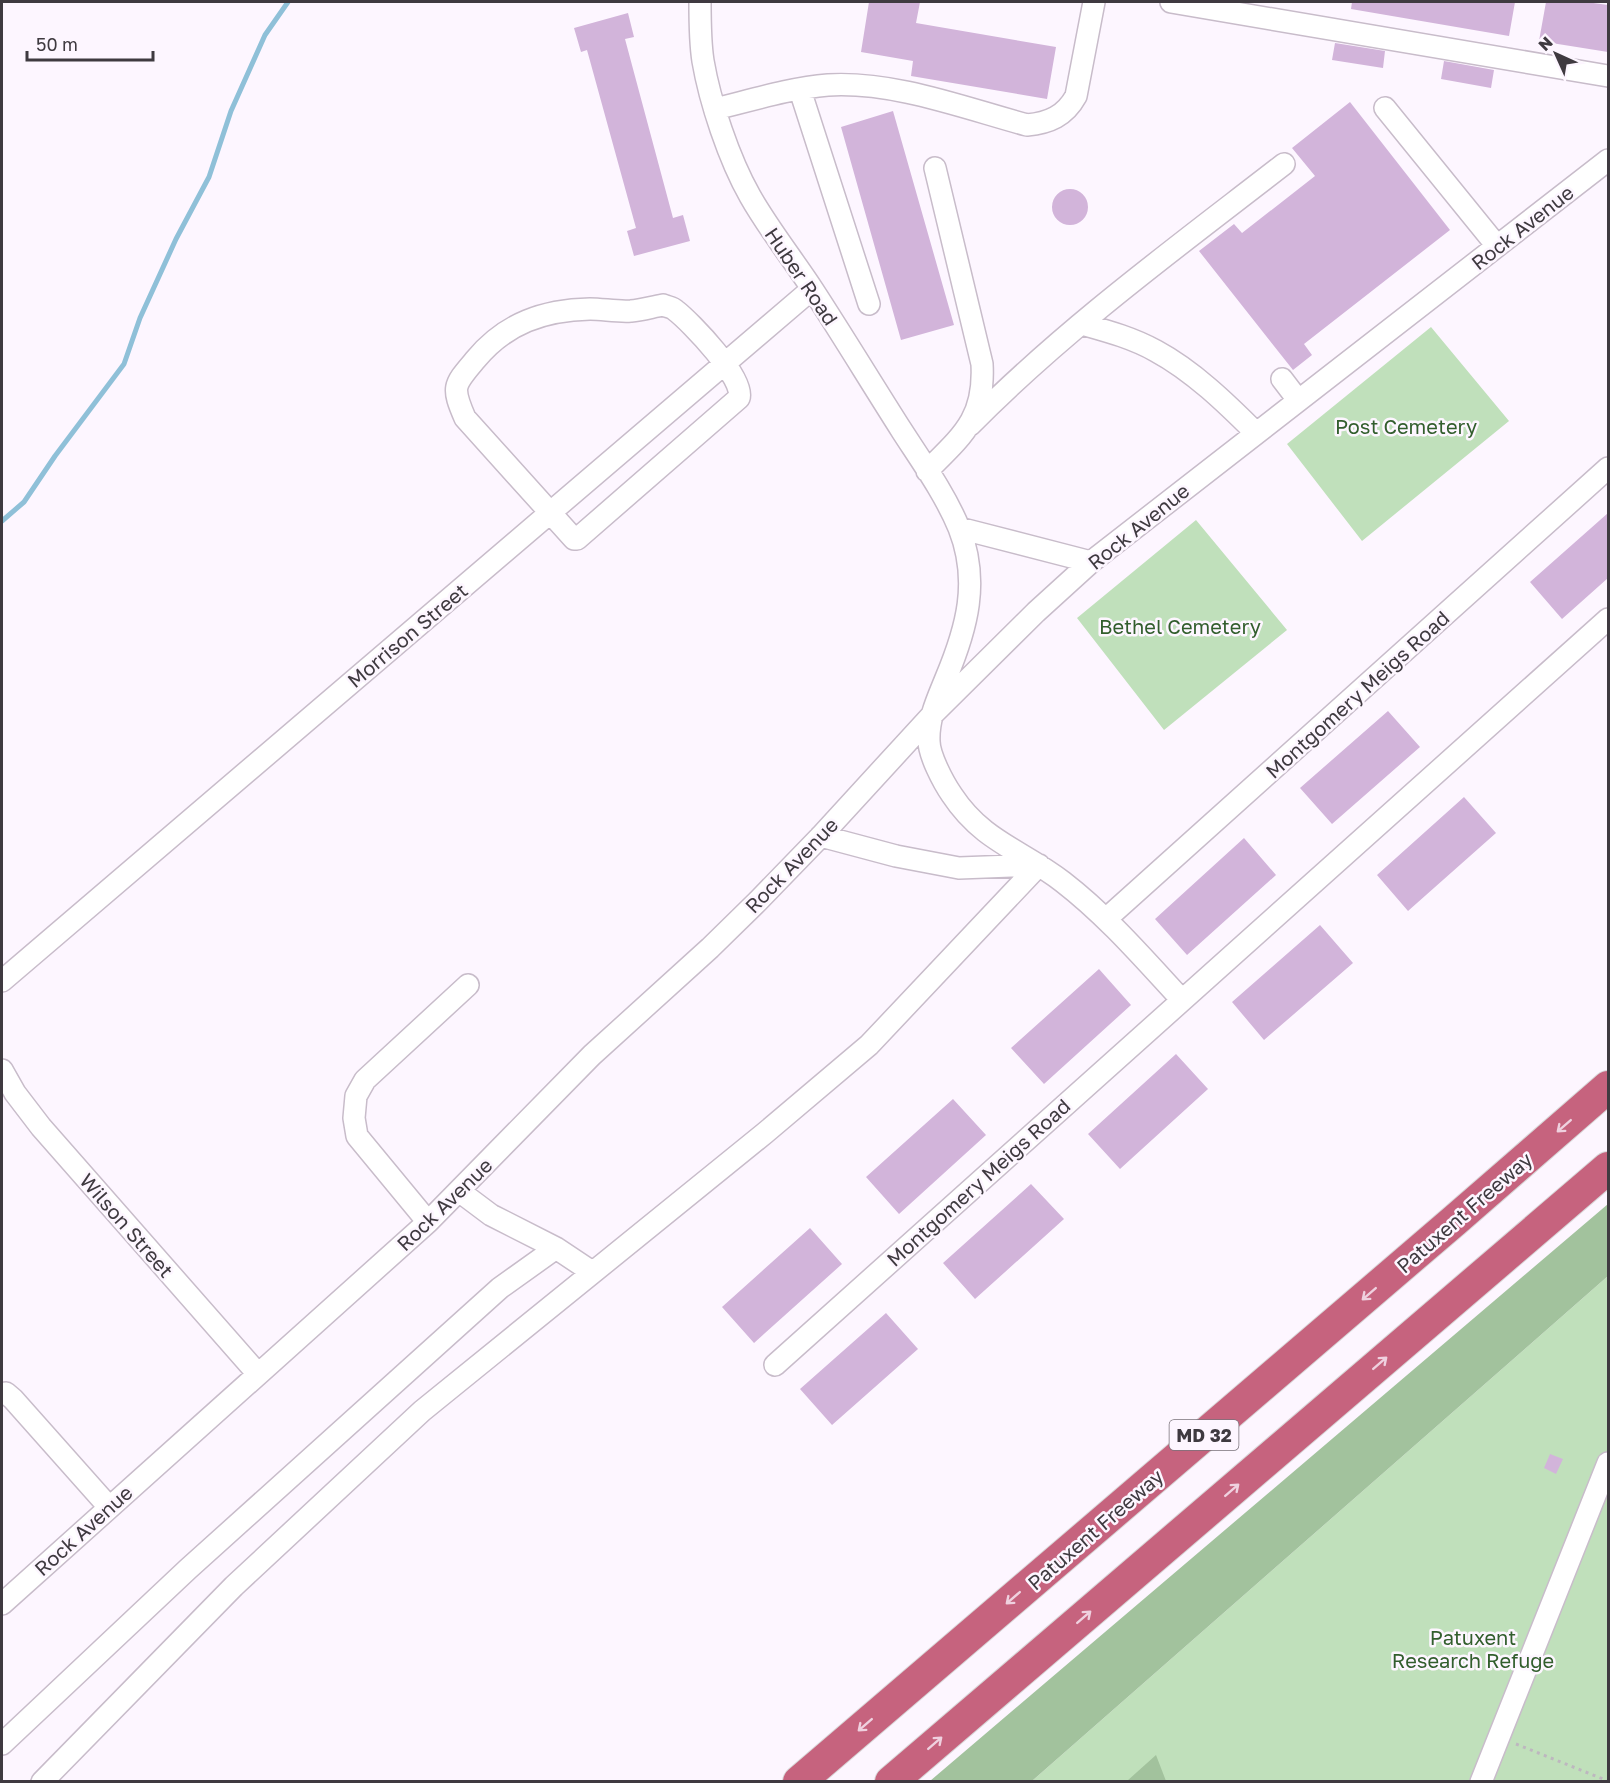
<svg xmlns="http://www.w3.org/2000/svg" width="1610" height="1783" viewBox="0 0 1610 1783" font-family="'Golos Text',sans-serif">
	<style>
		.green { fill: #c0e0bb }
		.forest { fill: #a2c29d }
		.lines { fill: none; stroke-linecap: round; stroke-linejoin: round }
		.stream { stroke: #8fc0d8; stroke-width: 5 }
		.building { fill: #d2b4da }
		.minor-casing { stroke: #c8bcca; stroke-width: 24 }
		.highway-casing { stroke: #d9d8d9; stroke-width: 34 }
		.path { stroke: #bdb7bf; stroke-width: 3; stroke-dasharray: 3 4.5; stroke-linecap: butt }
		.minor { stroke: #fff; stroke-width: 21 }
		.highway { stroke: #c6637e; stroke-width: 32 }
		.oneway { stroke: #efd1df }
		.labels { text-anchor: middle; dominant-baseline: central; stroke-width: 5; stroke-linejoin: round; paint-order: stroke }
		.shield { fill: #fdf6ff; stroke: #787279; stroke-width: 1.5 }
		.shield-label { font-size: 18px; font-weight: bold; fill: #3f3a40 }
		.street-label { font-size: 20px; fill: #3f3a40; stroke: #fdf6ff }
		.park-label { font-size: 20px; fill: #325e2d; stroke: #fdf6ff }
	</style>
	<rect width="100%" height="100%" fill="#fdf6ff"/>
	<path class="green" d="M1431 327 1509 421 1362 541 1287 444Z
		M1196 520 1287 630 1164 730 1077 618Z
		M1608 1276V1781H1032Z"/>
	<path class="forest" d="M1608 1204V1276L1032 1781H930Z
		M1156 1755 1166 1781H1127Z"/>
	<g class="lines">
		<path class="stream" d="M2 521 24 502 55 456 124 364 140 318 176 239 209 177 231 111 265 35 288 2"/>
	</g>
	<path class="building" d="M869 2H920L916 23 1056 47 1047 99 911 76 913 61 861 52Z
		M1352 2H1515L1509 36 1351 9Z
		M1546 2H1586L1608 5V52L1539 41Z
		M628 13 634 37 625 39 673 218 683 215 690 241 634 256 627 231 636 228 587 50 581 52 574 28Z
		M1335 43 1385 51 1383 68 1332 60Z
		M1444 61 1494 70 1491 88 1441 79Z
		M1350 102 1450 230 1304 344 1312 355 1293 370 1199 251 1234 224 1242 233 1315 176 1292 148Z
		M893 111 954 325 901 340 841 127Z
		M1052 207a18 18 0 1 1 36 0a18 18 0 1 1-36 0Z
		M1608 513V578L1562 619 1530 582Z
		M1388 711 1420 747 1332 824 1300 788Z
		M1464 797 1496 833 1408 911 1377 875Z
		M1244 838 1276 875 1187 955 1155 919Z
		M1320 925 1353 963 1264 1040 1232 1002Z
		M1099 969 1131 1005 1044 1084 1011 1048Z
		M1176 1054 1208 1089 1120 1169 1088 1134Z
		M953 1099 986 1135 899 1214 866 1177Z
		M1031 1184 1064 1219 975 1299 943 1263Z
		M810 1228 842 1264 754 1343 722 1307Z
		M886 1313 918 1349 832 1425 800 1389Z
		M1550 1454 1563 1459 1556 1474 1544 1468Z"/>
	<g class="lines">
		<defs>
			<path id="minor" d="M700 2C700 21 700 42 703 61 710 102 729 159 750 196 768 228 792 258 813 290 843 336 872 384 902 431 922 462 945 494 959 528 980 581 967 628 946 678 938 698 928 718 929 741 929 755 943 782 952 795 983 842 1022 850 1063 882 1107 916 1144 959 1181 999
				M1171 2 1608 76
				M800 90 869 304
				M1385 108 1497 246
				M715 109C752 100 791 88 828 85 894 81 964 108 1027 125 1049 123 1065 116 1076 96L1094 2
				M663 305C667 307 672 307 675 310 691 322 746 380 739 398L577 539H574L465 418C451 386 454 385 476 359 506 323 544 310 590 309 603 309 617 312 631 311 641 310 652 307 663 305Z
				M1082 324C1107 331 1133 338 1156 351 1193 371 1226 403 1256 433
				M1282 379 1298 400
				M970 425C1066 328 1177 247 1284 164
				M927 471C963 435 985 418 982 364L935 168
				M959 528 1091 562
				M821 836 896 856 959 868 1039 865
				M1106 919 1608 468
				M2 981 812 289
				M2 1070 15 1093 41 1127 258 1374
				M459 1191 491 1215 556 1248 592 1272
				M428 1222 357 1136 354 1118 356 1096 365 1080 468 985
				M775 1365 1608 619
				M2 1394 6 1393 13 1399 109 1507
				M2 1604 428 1222 592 1055 710 948 758 901 821 836 931 716 1036 612 1091 562 1608 160
				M2 1744 188 1569 500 1288 556 1248
				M42 1782 234 1586 422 1411 765 1133 869 1045 1039 865
				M1481 1782 1608 1463"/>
			<path id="highway" d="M799 1782 1454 1221 1608 1087
				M891 1782 1608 1168"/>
		</defs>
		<use href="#minor" class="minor-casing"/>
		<use href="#highway" class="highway-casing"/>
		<path class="path" d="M1516 1744 1608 1781"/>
		<use href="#minor" class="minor"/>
		<use href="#highway" class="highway"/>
	</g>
	<defs><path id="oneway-shaft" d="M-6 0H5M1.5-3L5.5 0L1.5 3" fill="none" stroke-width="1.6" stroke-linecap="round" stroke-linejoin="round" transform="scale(1.5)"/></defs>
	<g class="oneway">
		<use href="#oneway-shaft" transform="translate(1564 1126) rotate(139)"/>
		<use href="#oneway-shaft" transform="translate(1369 1294) rotate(139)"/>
		<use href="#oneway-shaft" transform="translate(1380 1363) rotate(-41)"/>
		<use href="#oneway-shaft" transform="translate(1232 1490) rotate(-41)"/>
		<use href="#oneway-shaft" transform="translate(1013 1598) rotate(139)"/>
		<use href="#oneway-shaft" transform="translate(1084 1617) rotate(-41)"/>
		<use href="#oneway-shaft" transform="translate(865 1725) rotate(139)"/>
		<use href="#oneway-shaft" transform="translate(935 1743) rotate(-41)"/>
	</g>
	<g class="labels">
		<rect class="shield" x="1169.5" y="1420" width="69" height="30" rx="4.5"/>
		<g class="shield-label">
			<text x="1204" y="1435">MD 32</text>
		</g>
		<g class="street-label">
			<text transform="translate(1522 227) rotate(-38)">Rock Avenue</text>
			<text transform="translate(802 276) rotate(56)">Huber Road</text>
			<text transform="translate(1138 526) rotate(-39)">Rock Avenue</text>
			<text transform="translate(407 635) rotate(-40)">Morrison Street</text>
			<text transform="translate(1357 694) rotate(-42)">Montgomery Meigs Road</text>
			<text transform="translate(791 865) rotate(-46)">Rock Avenue</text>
			<text transform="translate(978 1182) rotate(-42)">Montgomery Meigs Road</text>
			<text transform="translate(444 1204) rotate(-44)">Rock Avenue</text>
			<text transform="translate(1464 1212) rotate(-41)">Patuxent Freeway</text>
			<text transform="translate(127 1225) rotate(49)">Wilson Street</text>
			<text transform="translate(1095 1529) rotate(-41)">Patuxent Freeway</text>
			<text transform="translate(83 1530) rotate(-42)">Rock Avenue</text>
		</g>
		<g class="park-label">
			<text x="1406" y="426">Post Cemetery</text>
			<text x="1180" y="626">Bethel Cemetery</text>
			<text x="1473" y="1637">Patuxent<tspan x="1473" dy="23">Research Refuge</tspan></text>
		</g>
	</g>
	<rect width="1610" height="1783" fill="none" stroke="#3f3a40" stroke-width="6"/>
	<g transform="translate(1556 54) rotate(315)" stroke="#fdf6ff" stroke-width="4.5" paint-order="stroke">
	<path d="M0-4.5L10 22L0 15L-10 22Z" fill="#3f3a40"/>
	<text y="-9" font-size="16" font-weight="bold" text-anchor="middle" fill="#3f3a40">N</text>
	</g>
	<path d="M27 51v9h126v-9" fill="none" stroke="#3f3a40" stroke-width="3"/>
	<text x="36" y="51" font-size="18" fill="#3f3a40" stroke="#fdf6ff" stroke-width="4.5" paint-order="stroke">50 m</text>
</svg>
